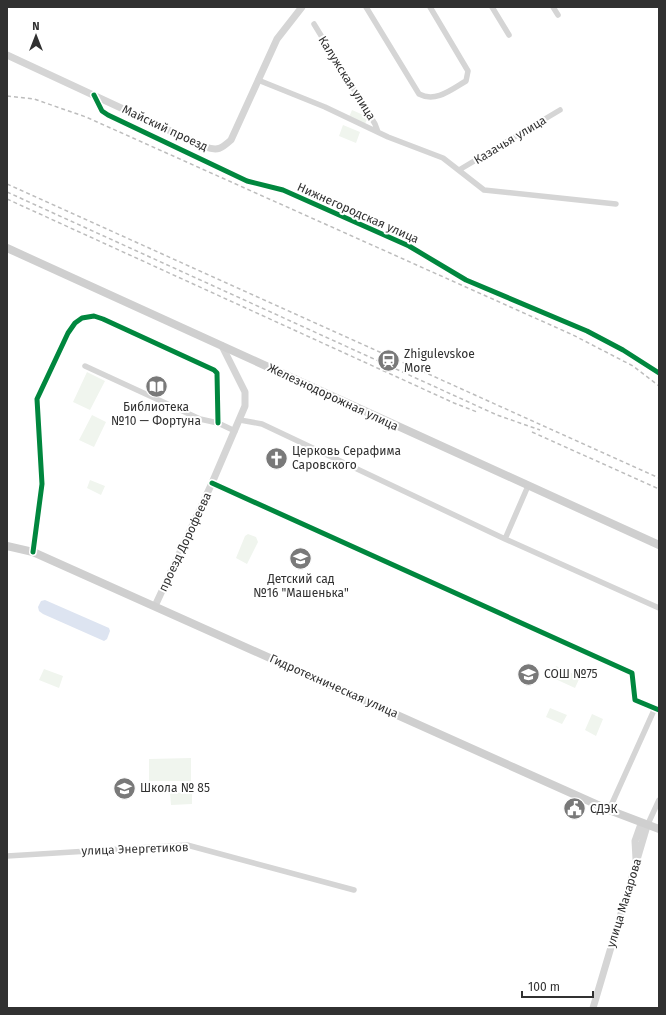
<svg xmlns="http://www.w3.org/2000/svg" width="666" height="1015" viewBox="0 0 666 1015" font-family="'Fira Sans',sans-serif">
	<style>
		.green { fill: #f0f5ee }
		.water { fill: #dde4f1 }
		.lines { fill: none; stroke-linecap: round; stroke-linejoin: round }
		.minor { stroke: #d5d5d5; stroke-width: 5.5 }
		.tertiary { stroke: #d5d5d5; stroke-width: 7 }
		.secondary { stroke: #cfcfcf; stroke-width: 8 }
		.rail { stroke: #bdbdbd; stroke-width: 1.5; stroke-dasharray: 4 3; stroke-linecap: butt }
		.cycleway-casing { stroke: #fff; stroke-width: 8 }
		.cycleway { stroke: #00873e; stroke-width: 5 }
		.labels { text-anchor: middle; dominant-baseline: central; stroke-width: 4; stroke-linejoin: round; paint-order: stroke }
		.street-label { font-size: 12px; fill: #313131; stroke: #fff }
		.poi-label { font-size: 12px; fill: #313131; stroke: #fff; text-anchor: start }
	</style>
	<rect width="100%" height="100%" fill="#fff"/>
	<path class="green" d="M352 110 368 117 365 124 349 117Z
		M343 125 360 132 356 143 339 136Z
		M87 372 105 381 90 410 73 402Z
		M92 415 106 422 94 447 79 440Z
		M90 480 105 486 101 495 87 488Z
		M248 534 256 537 258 542 247 564 236 558 245 536Z
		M556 666 580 677 575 688 551 677Z
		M44 669 63 676 59 688 39 680Z
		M550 708 567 715 562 724 546 717Z
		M592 714 603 719 596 736 585 730Z
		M191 758V781H149V759Z
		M192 792V804L171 805 170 793Z"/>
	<path class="water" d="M45 600 109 628 110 631 107 639 104 641 43 614 39 611 38 607 41 601Z"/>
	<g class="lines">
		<path class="minor" d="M366 7 419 94C436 103 452 89 466 81L468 71 430 7
			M492 7 509 35
			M553 7 558 15
			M314 24 375 124 378 132
			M258 80 325 107 388 137 443 158 484 190 616 204
			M94 95 102 111 108 115 247 181 283 190 409 246 466 280 587 331 623 350 659 373
			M459 170 560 110
			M85 366 200 419 218 423 235 431
			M240 420 262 424 505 539 659 608
			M212 483 632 673 635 700 659 710
			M505 539 528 486
			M33 552 42 484 37 399 68 333 75 323 82 318 94 316 103 319 214 370 217 373 218 423
			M609 810 655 708
			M647 826 659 800
			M7 856 187 845 354 890"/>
		<path class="tertiary" d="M7 55 205 147C218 151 221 149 231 140L277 39 302 7
			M155 606 212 483 245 406V392L222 346
			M636 859 635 841 641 824
			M593 1008 647 826"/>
		<path class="secondary" d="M7 248 659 545
			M7 546 33 552 609 810 659 829"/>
		<path class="rail" d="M7 96 34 99 86 117 573 335 633 366 659 386
			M7 184 659 478
			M7 192 497 415 540 430
			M7 199 454 403 477 412
			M532 432 659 489"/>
		<defs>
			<path id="cycleway" d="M94 95 102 111 108 115 247 181 283 190 409 246 466 280 587 331 623 350 659 373
				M212 483 632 673 635 700 659 710
				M33 552 42 484 37 399 68 333 75 323 82 318 94 316 103 319 214 370 217 373 218 423"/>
		</defs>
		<use href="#cycleway" class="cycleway-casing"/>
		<use href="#cycleway" class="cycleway"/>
	</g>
	<defs>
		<symbol id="station-disc" viewBox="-11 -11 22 22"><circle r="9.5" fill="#797979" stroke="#fff"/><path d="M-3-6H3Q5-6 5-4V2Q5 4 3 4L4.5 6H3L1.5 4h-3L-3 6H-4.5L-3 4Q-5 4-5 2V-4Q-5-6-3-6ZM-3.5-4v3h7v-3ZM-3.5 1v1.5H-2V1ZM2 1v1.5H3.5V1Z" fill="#fff"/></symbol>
		<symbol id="library-disc" viewBox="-11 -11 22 22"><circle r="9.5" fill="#797979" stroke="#fff"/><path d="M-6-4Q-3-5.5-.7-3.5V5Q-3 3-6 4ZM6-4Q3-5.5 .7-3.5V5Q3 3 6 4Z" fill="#fff"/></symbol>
		<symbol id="church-disc" viewBox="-11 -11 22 22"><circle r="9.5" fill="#797979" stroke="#fff"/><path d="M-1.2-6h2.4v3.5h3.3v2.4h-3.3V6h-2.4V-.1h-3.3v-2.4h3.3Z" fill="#fff"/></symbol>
		<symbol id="school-disc" viewBox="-11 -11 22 22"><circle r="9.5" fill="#797979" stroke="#fff"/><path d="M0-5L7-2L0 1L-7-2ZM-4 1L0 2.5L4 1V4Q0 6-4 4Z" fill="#fff"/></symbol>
		<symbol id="civic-disc" viewBox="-11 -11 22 22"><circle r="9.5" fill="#797979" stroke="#fff"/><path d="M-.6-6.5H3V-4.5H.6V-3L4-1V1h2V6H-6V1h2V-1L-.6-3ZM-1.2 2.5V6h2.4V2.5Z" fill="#fff"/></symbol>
	</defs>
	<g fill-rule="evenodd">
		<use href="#station-disc" x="376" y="348" width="25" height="25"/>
		<use href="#library-disc" x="144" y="374" width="25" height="25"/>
		<use href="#church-disc" x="264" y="446" width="25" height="25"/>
		<use href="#school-disc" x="288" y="546" width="25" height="25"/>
		<use href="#school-disc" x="516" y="662" width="25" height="25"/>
		<use href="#school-disc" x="112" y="776" width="25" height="25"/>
		<use href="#civic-disc" x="562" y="796" width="25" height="25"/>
	</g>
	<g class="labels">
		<g class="street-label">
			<text transform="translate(347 78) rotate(58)">Калужская улица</text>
			<text transform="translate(165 128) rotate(25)">Майский проезд</text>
			<text transform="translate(510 140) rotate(-31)">Казачья улица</text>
			<text transform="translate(358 213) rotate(24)">Нижнегородская улица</text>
			<text transform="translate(333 397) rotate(25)">Железнодорожная улица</text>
			<text transform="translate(185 542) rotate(-65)">проезд Дорофеева</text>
			<text transform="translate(334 686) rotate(24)">Гидротехническая улица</text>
			<text transform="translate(135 849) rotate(-2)">улица Энергетиков</text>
			<text transform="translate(624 903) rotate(-73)">улица Макарова</text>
		</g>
		<g class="poi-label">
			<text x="404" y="354">Zhigulevskoe<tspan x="404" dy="14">More</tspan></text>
			<text x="156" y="407" text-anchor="middle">Библиотека<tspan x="156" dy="14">№10 — Фортуна</tspan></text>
			<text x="292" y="451">Церковь Серафима<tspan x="292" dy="14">Саровского</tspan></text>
			<text x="301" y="579" text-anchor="middle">Детский сад<tspan x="301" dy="14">№16 "Машенька"</tspan></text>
			<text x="544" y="674">СОШ №75</text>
			<text x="140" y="788">Школа № 85</text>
			<text x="590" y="809">СДЭК</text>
		</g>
	</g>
	<rect width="666" height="1015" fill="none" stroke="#313131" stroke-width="16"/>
	<g transform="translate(36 36)" stroke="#ffffff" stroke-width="3" paint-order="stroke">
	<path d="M0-3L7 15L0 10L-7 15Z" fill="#313131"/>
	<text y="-6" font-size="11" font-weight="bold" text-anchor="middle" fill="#313131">N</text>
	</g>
	<path d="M522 991v6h71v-6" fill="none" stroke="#313131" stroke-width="2"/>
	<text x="528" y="991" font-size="12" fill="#313131" stroke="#ffffff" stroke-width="3" paint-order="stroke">100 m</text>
</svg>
